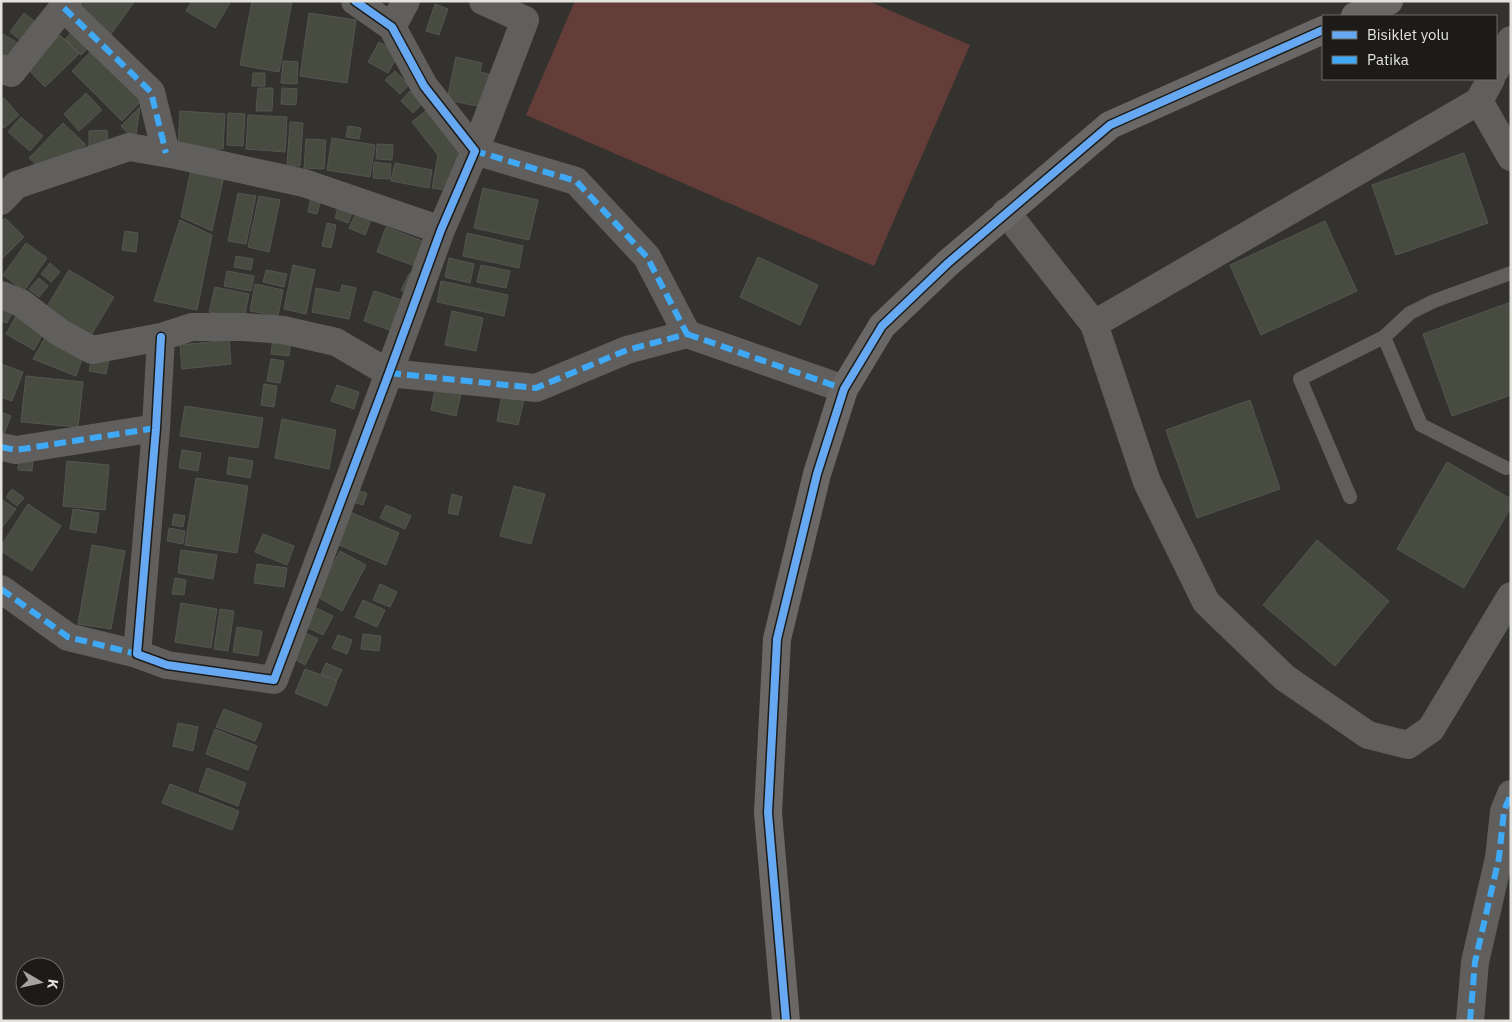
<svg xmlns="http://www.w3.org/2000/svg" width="1512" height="1022" viewBox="0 0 1512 1022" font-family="'IBM Plex Sans',sans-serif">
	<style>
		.green { fill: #643d39 }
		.building { fill: #474b40; stroke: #555551 }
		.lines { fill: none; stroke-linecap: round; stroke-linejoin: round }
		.lane { stroke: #605f5e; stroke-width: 14 }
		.street { stroke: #605f5e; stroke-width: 28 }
		.secondary { stroke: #6a6867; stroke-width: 28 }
		.quiet { stroke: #3fa9f5; stroke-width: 6; stroke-dasharray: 12 6; stroke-linecap: butt }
		.cycleway-casing { stroke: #1c1b18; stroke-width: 11 }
		.cycleway { stroke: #66a8f1; stroke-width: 8 }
	</style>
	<rect width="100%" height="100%" fill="#33322e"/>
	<path class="green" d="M575 1H868L970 45 874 266 526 115Z"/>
	<path class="building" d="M81 1H135L111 34 76 8Z
		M192 1H231L215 28 186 11Z
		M252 1H292L279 72 240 65Z
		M435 4 448 9 439 35 426 31Z
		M24 13 38 24 24 43 10 32Z
		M309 13 356 20 347 83 300 76Z
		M76 27 92 44 81 55 65 39Z
		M1 33 23 46 12 65 1 59Z
		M60 35 79 54 45 87 27 68Z
		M379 42 399 53 388 73 368 62Z
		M94 48 144 98 122 121 72 71Z
		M456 57 482 63 480 72 489 74 482 107 447 100Z
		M283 61 298 62 297 84 281 83Z
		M395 71 409 85 400 94 385 80Z
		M253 73H265V86H252Z
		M258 88H273L272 111H256Z
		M282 88 297 89 296 105 281 104Z
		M410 91 423 103 413 113 401 101Z
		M86 93 102 110 79 131 64 114Z
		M4 98 19 115 4 128 1 125V100Z
		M140 107 135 141 121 126Z
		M428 109 458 148 452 191 432 188 438 155 412 122Z
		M180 111 225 114 223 149 178 146Z
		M228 113 245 114 243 146 227 145Z
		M248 115 287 117 285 152 246 149Z
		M21 117 43 136 30 151 8 132Z
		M290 122 303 123 300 166 287 165Z
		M63 123 86 145 39 167 29 158Z
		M348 126 361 128 359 139 346 137Z
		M107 130 108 145 89 146V131Z
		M332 138 375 145 370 177 327 170Z
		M306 139 326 140 324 169 304 168Z
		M377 144 393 145 392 160 376 159Z
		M1464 153 1488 223 1396 255 1372 185Z
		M374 162 391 164 390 179 373 178Z
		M395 163 432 170 429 188 391 181Z
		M191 169 224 176 212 231 181 217Z
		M483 188 538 200 529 240 474 228Z
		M238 193 256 196 246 244 228 241Z
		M259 196 280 200 269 252 248 247Z
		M311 197 321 199 317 214 308 212Z
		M338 207 352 212 348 223 335 218Z
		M356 213 371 220 365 235 349 228Z
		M5 218 24 237 1 260V222Z
		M180 220 212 235 197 310 154 301Z
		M1325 221 1357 291 1261 335 1230 265Z
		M327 223 336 225 331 248 322 246Z
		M386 227 428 243 420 268 377 252Z
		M125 231 138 233 136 252 122 250Z
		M467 233 523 246 519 268 463 256Z
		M26 243 47 258 24 291 3 275Z
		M236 256 253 259 251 270 234 267Z
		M758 257 818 285 800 325 740 297Z
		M449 258 474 264 470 283 445 277Z
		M50 263 60 272 51 282 41 274Z
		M293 265 315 270 306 314 284 309Z
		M481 265 510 271 506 288 477 282Z
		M69 270 114 297 87 342 42 315Z
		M266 270 287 274 284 287 263 282Z
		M227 271 254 276 251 291 224 286Z
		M409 274 419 278 411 295 401 290Z
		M39 278 48 286 39 297 29 289Z
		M441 281 508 295 504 316 437 302Z
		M255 284 283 290 278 316 250 311Z
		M342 285 356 288 349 319 312 312 316 288 340 293Z
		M215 287 249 294 244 319 209 312Z
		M374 291 408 302 398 333 364 321Z
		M1511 302V395L1452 416 1423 334Z
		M1 307 12 313 7 323 1 321Z
		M452 311 483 318 476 351 445 345Z
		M16 316 44 332 34 350 6 334Z
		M47 334 84 354 76 376 33 359Z
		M273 339 291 342 289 356 271 354Z
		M229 340 231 364 182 369 180 345Z
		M92 357 109 360 106 374 89 371Z
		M271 359 284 361 280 383 267 381Z
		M1 364 23 372 12 401 1 397Z
		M26 376 83 382 78 427 21 422Z
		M264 384 277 386 274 407 261 405Z
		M436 384 462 389 456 416 431 410Z
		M337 385 359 392 354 409 331 401Z
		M503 390 525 395 518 425 497 421Z
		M1250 400 1280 489 1197 518 1166 430Z
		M185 406 263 418 258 448 180 436Z
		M1 412 11 416 3 436 1 435Z
		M282 419 336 430 329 469 275 458Z
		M182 450 201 453 198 471 179 468Z
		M19 457 33 459 32 471 18 470Z
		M229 457 253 461 250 478 227 474Z
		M67 461 109 465 105 510 63 506Z
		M1447 462 1511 499V507L1464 588 1397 549Z
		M196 478 248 486 237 553 185 545Z
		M514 486 545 494 531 544 500 536Z
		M12 489 24 498 17 506 6 497Z
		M352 489 367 493 363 505 348 501Z
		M452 494 462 497 458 515 448 513Z
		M1 499 16 509 1 529Z
		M28 504 61 526 32 571 1 551V546Z
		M386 505 411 516 405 529 380 518Z
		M73 509 99 513 96 533 70 529Z
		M343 509 399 533 386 565 330 541Z
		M174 514 185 516 183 527 172 525Z
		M169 528 185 531 183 544 167 541Z
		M263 534 294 546 287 565 255 552Z
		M1317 540 1389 601 1335 666 1263 605Z
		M92 545 125 551 111 629 78 624Z
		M181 550 217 555 213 579 178 573Z
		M340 551 366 565 342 611 316 596Z
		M257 564 287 568 284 587 254 583Z
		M175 578 186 580 184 595 172 594Z
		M380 584 397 592 390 607 373 600Z
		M363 600 385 610 377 627 355 617Z
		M181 603 217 609 211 648 175 642Z
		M308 604 333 616 323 635 298 623Z
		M220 609 234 611 228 651 214 649Z
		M237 627 262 631 258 656 233 652Z
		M297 629 318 639 305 665 292 658Z
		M363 634 381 636 379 651 361 649Z
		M338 635 352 640 347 654 332 648Z
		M326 663 342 670 337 680 321 674Z
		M305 669 337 681 327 706 295 693Z
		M224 709 262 724 255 741 216 727Z
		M178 723 198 727 193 751 173 746Z
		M215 729 257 746 248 770 206 754Z
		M207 768 246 783 238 806 199 791Z
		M170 784 239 811 232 830 162 803Z"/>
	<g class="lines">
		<path class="lane" d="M1384 337 1421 425 1506 468
			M1350 497 1300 379 1384 337 1410 313 1434 301 1511 273"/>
		<path class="street" d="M64 8 151 92 166 153
			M392 27 406 1
			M1 68 11 73 68 1
			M1496 69 1511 40
			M1479 101 1511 157
			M1 201 16 185 129 147 176 155 304 183 441 230
			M1006 212 1094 324 1147 482 1206 602 1285 678 1368 735 1408 745 1431 729 1511 596
			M1 295 21 303 59 332 92 350 161 337 192 327H243L283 330 336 342 389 373 536 388 627 350 687 334 647 257 576 181 475 151 525 20 483 1
			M1094 324 1479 101 1491 79
			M687 334 844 389
			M161 337 156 428 137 654 167 665 274 680 389 373 441 230 475 151 424 86 392 27 355 1
			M1 447 16 450 156 428
			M1 589 68 637 137 654
			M1470 1021 1475 962 1499 858 1504 811 1511 794"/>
		<path class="secondary" d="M1355 16 1389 1
			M786 1021 768 813 777 639 817 474 844 389 882 326 948 263 1110 125 1323 30"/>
		<path class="quiet" d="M64 8 151 92 166 153
			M687 334 844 389
			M389 373 536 388 627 350 687 334 647 257 576 181 475 151
			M1 447 16 450 156 428
			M1 589 68 637 137 654
			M1470 1021 1475 962 1499 858 1504 811 1511 794"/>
		<defs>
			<path id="cycleway" d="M161 337 156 428 137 654 167 665 274 680 389 373 441 230 475 151 424 86 392 27 355 1
				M786 1021 768 813 777 639 817 474 844 389 882 326 948 263 1110 125 1323 30"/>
		</defs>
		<use href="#cycleway" class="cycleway-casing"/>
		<use href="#cycleway" class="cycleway"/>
	</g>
	<rect width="1512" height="1022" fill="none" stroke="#e3e2dd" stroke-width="5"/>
	<rect x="1322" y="15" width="175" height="65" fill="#1c1b18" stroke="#6c6b67"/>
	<rect x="1332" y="31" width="25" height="8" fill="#66a8f1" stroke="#6c6b67"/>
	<text x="1367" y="40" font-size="15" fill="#e3e2dd">Bisiklet yolu</text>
	<rect x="1332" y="56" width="25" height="8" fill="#3fa9f5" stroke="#6c6b67"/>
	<text x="1367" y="65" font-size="15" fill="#e3e2dd">Patika</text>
	<g transform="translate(40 982) rotate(99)"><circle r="24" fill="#1c1b18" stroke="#6c6b67"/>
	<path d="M0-4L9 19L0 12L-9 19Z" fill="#a5a4a0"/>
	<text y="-8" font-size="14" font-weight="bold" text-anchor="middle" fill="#e3e2dd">K</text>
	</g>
</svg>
